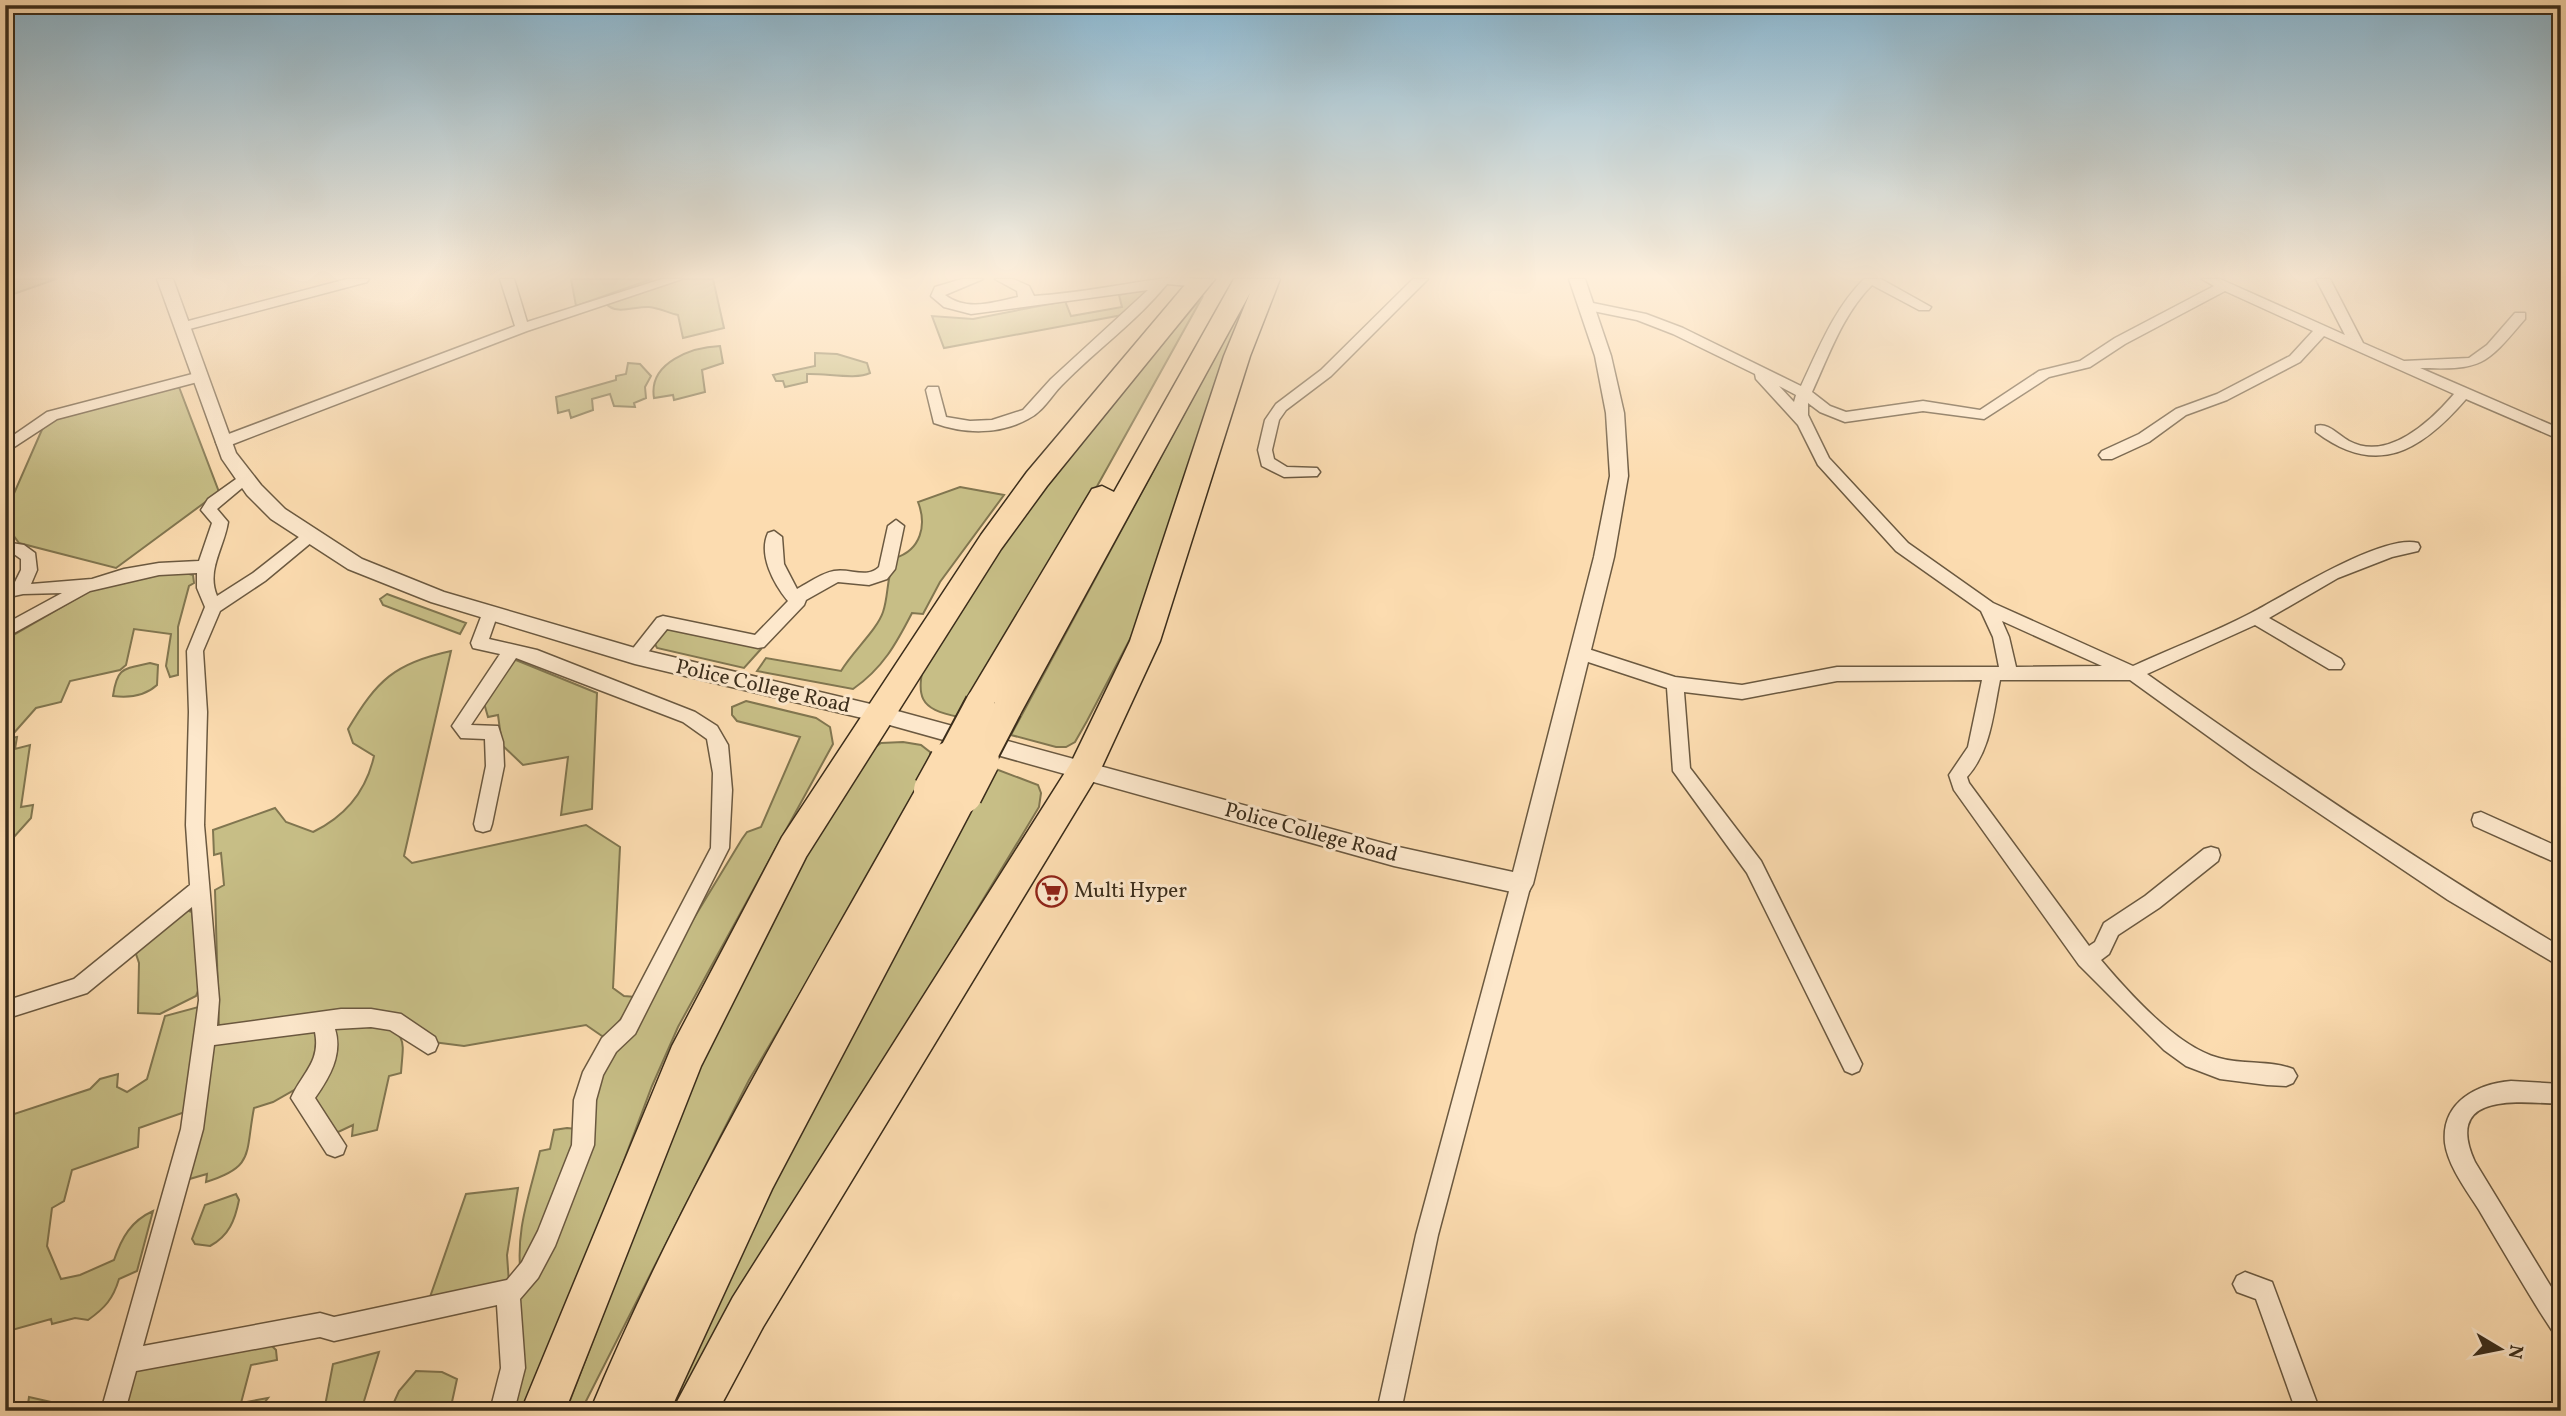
<svg xmlns="http://www.w3.org/2000/svg" width="2566" height="1416" viewBox="0 0 2566 1416" font-family="Vollkorn,serif">
	<style>
		.green { fill: #c7be86; stroke: #817650; stroke-width: 2 }
		.lines { fill: none; stroke-linecap: round; stroke-linejoin: round }
		.minor-casing { stroke: #6b5940; stroke-width: 3 }
		.tertiary-casing { stroke: #6b5940; stroke-width: 3 }
		.motorway-casing { stroke: #3b2d1b; stroke-width: 3 }
		.minor { fill: #fde8cc; fill-rule: evenodd }
		.tertiary { fill: #fde8cc; fill-rule: evenodd }
		.motorway { fill: #fcdcb0; fill-rule: evenodd }
		.motorway-bridge-far1-casing { stroke: #3b2d1b; stroke-width: 32; stroke-linecap: butt }
		.motorway-bridge-casing { stroke: #3b2d1b; stroke-width: 41; stroke-linecap: butt }
		.motorway-bridge-far1 { stroke: #fcdcb0; stroke-width: 28 }
		.motorway-bridge { stroke: #fcdcb0; stroke-width: 38 }
		.labels { text-anchor: middle; dominant-baseline: central; stroke-width: 6; stroke-linejoin: round; paint-order: stroke }
		.street-label { font-size: 21px; fill: #3b2d1b; stroke: #fde8cc }
		.poi-label { font-size: 21px; fill: #3b2d1b; stroke: #fde8cc; text-anchor: start }
	</style>
	<rect width="100%" height="100%" fill="#fcdcb0"/>
	<filter id="stains"><feTurbulence type="fractalNoise" baseFrequency=".00286" numOctaves="4"/><feColorMatrix values="0 0 0 0 .2 0 0 0 0 .09 0 0 0 0 .02 0 0 0 .5 -.17"/></filter>
	<radialGradient id="worn" r=".72"><stop offset=".6" stop-color="#630" stop-opacity="0"/><stop offset="1" stop-color="#630" stop-opacity=".3"/></radialGradient>
	<path class="green" d="M5 279H56L5 297Z
		M571 279H652L576 306Z
		M682 279H713L724 328 683 338 678 315C669 313 659 308 649 307 634 306 617 316 605 303Z
		M1155 286 1133 313 944 348 932 316 973 319 1065 301 1071 316 1122 307 1119 295Z
		M1203 296 1037 594 959 717C918 709 916 697 925 658L1048 478Z
		M1241 308H1246L1140 620 1087 721 1075 742 1066 747H1056L1011 735Z
		M720 346 723 363 702 370 705 392 674 400 673 395 654 398C648 362 693 347 720 346Z
		M815 353 837 354 867 363 870 373C857 380 825 373 807 374V382L785 387 783 381H776L773 375 815 366Z
		M628 363 640 364 651 376 645 387 646 398 634 403 635 407 614 406 610 394 592 399 593 410 571 418 569 410 558 413 556 397 616 380V376L626 374Z
		M179 387 219 492 116 568 19 543 5 524V514L44 425 58 417Z
		M960 487 1004 495 940 582 923 614 912 613C896 644 883 668 853 689L757 671 766 658 841 671C852 652 877 630 883 612 889 594 886 578 895 558 921 550 927 525 918 502Z
		M182 572 193 575 194 583 189 586 178 627V675L170 677 166 666 171 634 134 629 126 665 120 670 70 681 61 702 36 708 13 734 5 735V640L100 585 125 579Z
		M387 594 466 623 460 634 383 605 380 599Z
		M675 628 756 645 761 649 744 668 657 648 654 642 663 631Z
		M451 651 404 856 412 863 586 825 620 847 613 988 624 996 637 997 609 1035 602 1036 586 1025 464 1046 425 1041 400 1022 219 1031 215 890 224 885 221 853 214 855 213 830 275 808 286 822 313 832C346 816 366 792 374 756L353 743 348 729C377 680 395 663 451 651Z
		M511 658 597 693 592 809 561 815 568 757 523 765 502 745 498 715 488 717 484 703Z
		M150 663 158 665 157 685C145 696 129 698 113 696 117 667 123 669 150 663Z
		M746 701 816 718 830 727 833 744 678 1027 652 1086 530 1411H507L517 1296 540 1262 593 1084 742 839 747 832 761 827 800 737 737 721 732 715V707Z
		M17 737 15 749 30 745 21 807 33 805 31 818 5 847V739Z
		M903 742 921 745 930 752V774L749 1080 581 1411H566L692 1082 772 914 866 754 881 743Z
		M993 768 1038 785 1041 793 1039 807 674 1411H664L744 1232Z
		M186 910 192 912 193 920 199 988 196 996 160 1014 138 1013 139 963 136 954 139 947Z
		M202 1006 185 1112 139 1128 138 1147 72 1170 64 1201 52 1208 47 1246 61 1279 80 1275 114 1260C122 1237 131 1221 153 1211L137 1271 119 1279C113 1299 105 1308 88 1320L75 1318 52 1324 51 1319 5 1332V1136L14 1114 90 1089 100 1079 118 1074 117 1087 127 1092 147 1079 165 1016Z
		M377 1022C409 1036 403 1041 401 1073L389 1076 377 1130 352 1136 353 1125 334 1134 310 1096 331 1026Z
		M313 1028 323 1037 308 1082 273 1102 254 1108C245 1154 255 1167 206 1182L207 1174 186 1180 210 1059 215 1044Z
		M567 1128 576 1129 579 1135 521 1279C515 1229 529 1198 540 1151L550 1149 554 1130Z
		M518 1188 507 1255 509 1283 430 1297 466 1194Z
		M236 1194 239 1200C235 1220 229 1236 210 1246L195 1244 192 1239 205 1205Z
		M268 1342 276 1350 277 1360 251 1365 241 1403 268 1398 258 1411H120L133 1373 145 1365Z
		M379 1352 361 1411H324L333 1364Z
		M416 1371 442 1372 457 1379 450 1411H390L399 1391Z
		M29 1397 73 1407 103 1403 101 1411H27Z"/>
	<g class="lines">
		<defs>
			<path id="minor" d="M347 279H369L367 282 182 331 175 327 177 324Z
				M500 279H514L527 322 662 279H682L527 331 228 446H218L216 442 218 438 515 326Z
				M962 279H983L945 295C968 312 993 302 1018 297L1017 291 995 279H1013L1029 286 1034 296C1077 293 1118 285 1159 279 1171 277 1198 276 1207 283L1200 287 1167 284C1136 322 1096 350 1062 385 1051 396 1043 412 1028 419 999 435 964 434 934 423L926 390 928 387H938L946 417 970 421 992 420 1023 410 1051 379 1148 290 971 314 944 307 931 296 935 287Z
				M1413 279H1428L1331 376 1286 410 1279 420 1272 450 1274 459 1287 467 1317 468 1320 472 1317 476 1284 477 1262 466 1258 450 1265 420 1276 404 1321 370Z
				M1864 279H1881L1931 307 1929 310H1919L1872 285C1843 314 1829 355 1812 392L1830 406 1846 412 1923 401 1980 410 2039 371 2080 361 2115 338 2214 286 2202 279H2220L2345 335 2316 279H2330L2363 343 2404 361 2469 358 2487 345 2515 313H2525V319C2485 366 2482 370 2420 368L2561 429V440L2466 399C2421 451 2377 478 2316 432V426C2328 422 2338 435 2349 441 2388 462 2431 421 2454 394L2324 336 2300 362 2227 400 2186 415 2149 442 2112 459H2102L2099 455 2102 451 2139 434 2176 409 2217 394 2290 356 2313 331 2225 291 2125 344 2090 367 2049 377 1984 419 1923 411 1845 422 1820 412 1808 403V415L1829 458 1908 543 1993 603 2133 666C2172 648 2213 633 2251 613 2284 596 2383 533 2418 543L2420 547 2418 551 2392 557 2338 578 2269 618 2341 659 2344 664 2341 669H2329L2255 625 2147 674C2282 770 2419 862 2561 947V967L2448 900 2252 768 2130 680H2000C1993 714 1991 750 1967 777L1969 783 2089 946 2095 942 2104 923 2145 896 2204 849 2211 847 2218 849 2220 855 2218 861 2159 908 2118 935 2109 954 2101 960C2129 993 2177 1047 2219 1058 2243 1065 2271 1060 2293 1069L2297 1076 2293 1083 2286 1086 2267 1085 2220 1079 2186 1066 2164 1050 2079 965 1954 790 1949 775 1968 747 1982 680 1837 681 1742 699 1684 692 1690 768 1761 861 1862 1064 1859 1071 1852 1074 1845 1071 1747 873 1673 771 1667 688 1573 657 1571 652 1579 646 1675 677 1742 685 1837 667H1999L1993 637 1981 611 1896 551 1818 465 1798 425 1756 379 1755 374 1673 334 1637 320 1583 309 1581 306 1588 302 1646 314 1683 328 1801 386C1819 348 1834 309 1864 279ZM1779 386 1796 395 1794 402ZM2002 621 2102 666 2016 667 2009 637Z
				M200 372 207 377 205 380 57 419 5 453V441L47 412Z
				M243 474 248 475 251 479 248 483 217 509 228 522C224 548 206 570 217 596L253 573 304 533 310 531 318 537 265 581 220 611 203 651 207 712 204 825 219 1000 217 1026 341 1009H371L401 1014 435 1037 438 1044 435 1051 428 1054 390 1030 371 1027 335 1029C343 1055 329 1078 315 1098L346 1146 343 1154 335 1157 327 1154 291 1098C302 1073 321 1062 315 1032L214 1045 203 1129 143 1346 320 1313 334 1317 507 1280 522 1262 538 1231 572 1145 574 1100 583 1072 602 1038 621 1020 711 848 713 773 707 739 683 722 516 658 471 725 498 726 503 742 504 766 492 824 490 830 483 832 476 830 474 824 486 766 485 739 461 738 452 726 500 654 473 648 471 643 484 609 490 607 498 613 489 639 537 650 695 712 717 726 728 745 732 790 729 848 635 1034 616 1052 603 1075 596 1100 594 1145 555 1246 538 1278 520 1299 525 1368 514 1411H490L501 1368 497 1305 334 1341 320 1337 136 1371 125 1411H101L181 1129 199 1000 192 907 87 993 5 1019V1001L74 979 190 885 186 825 189 712 187 651 205 607 197 588V573L159 575 90 591 5 638V624L62 593 23 594 5 598V586L14 584 21 570V559L14 554H5V542L24 545 35 553 37 570 31 584 92 579 124 569 159 563 199 561 212 523 201 510 208 499Z
				M896 520 904 526 895 569 887 579 869 585 838 582 806 600 804 605 764 647 758 648 667 629 641 661H629L627 656 657 618 663 616 755 635 788 601C774 584 758 555 768 533L774 531 782 537 784 564 797 589C808 583 822 573 834 571 850 568 867 579 879 567L888 526Z
				M2481 812 2561 848V865L2474 826 2472 820 2474 814Z
				M1521 876 1528 878 1531 884 1438 1235 1401 1411H1377L1416 1235 1511 884 1514 878Z
				M2511 1081 2561 1084V1104C2517 1102 2443 1092 2475 1162L2553 1290 2561 1287V1336L2553 1332 2540 1312C2519 1278 2499 1244 2479 1210 2467 1191 2448 1166 2445 1143 2441 1102 2477 1084 2511 1081Z
				M2245 1272 2272 1282 2320 1411H2296L2256 1299 2237 1292 2233 1284 2237 1276Z"/>
			<path id="tertiary" d="M157 279H173L236 453 261 485 285 509 362 559 444 592 635 648 879 706 1394 846 1513 872 1594 557 1610 476 1606 413 1595 356 1569 279H1585L1611 356 1624 413 1628 476 1614 557 1533 884 1529 891 1521 894 1394 866 879 722 635 664 431 602 348 569 271 519 247 495 222 459Z"/>
			<path id="motorway" d="M1190 279H1215L1047 486 1001 549 806 857 701 1066 565 1411H521L672 1046 782 837 981 535 1027 472Z
				M1234 279H1280L1250 356 1160 641 1100 771 763 1327 718 1411H672L733 1297 1071 763 1130 641 1224 356 1250 293 1018 718 1007 721 996 718 992 710 980 715 969 712 964 703 1092 489 1102 486 1114 492Z
				M933 776 945 780 949 789 951 784 963 780 975 784 980 794 772 1189 670 1411H590C681 1192 805 987 921 780Z"/>
		</defs>
		<use href="#minor" class="minor-casing"/>
		<use href="#tertiary" class="tertiary-casing"/>
		<use href="#motorway" class="motorway-casing"/>
		<use href="#minor" class="minor"/>
		<use href="#tertiary" class="tertiary"/>
		<use href="#motorway" class="motorway"/>
		<defs>
			<path id="motorway-bridge-far1" d="M948 763 980 703
				M979 763 1007 709"/>
			<path id="motorway-bridge" d="M933 790 949 761
				M963 794 980 761"/>
		</defs>
		<use href="#motorway-bridge-far1" class="motorway-bridge-far1-casing"/>
		<use href="#motorway-bridge" class="motorway-bridge-casing"/>
		<use href="#motorway-bridge-far1" class="motorway-bridge-far1"/>
		<use href="#motorway-bridge" class="motorway-bridge"/>
	</g>
	<linearGradient id="sky" x2="0" y2="1"><stop stop-color="#8bb7d0"/><stop offset="0.58" stop-color="#feefdb"/><stop offset="1" stop-color="#feefdb" stop-opacity="0"/></linearGradient>
	<rect width="2566" height="477" fill="url(#sky)"/>
	<defs>
		<symbol id="supermarket-ring" viewBox="-11 -11 22 22"><circle r="9.5" fill="#fde8cc" stroke="#8f2418" stroke-width="1.5"/><path d="M-6-5.5h2.5l.6 2H6L4.5 2H-2.5L-4.4-4H-6ZM-1.5 3.2a1.3 1.3 0 1 0 .1 0ZM3 3.2a1.3 1.3 0 1 0 .1 0Z" fill="#8f2418"/></symbol>
	</defs>
	<g fill-rule="evenodd">
		<use href="#supermarket-ring" x="1034" y="874" width="35" height="35"/>
	</g>
	<g class="labels">
		<g class="street-label">
			<text transform="translate(763 687) rotate(13)">Police College Road</text>
			<text transform="translate(1311 833) rotate(15)">Police College Road</text>
		</g>
		<g class="poi-label">
			<text x="1074" y="891">Multi Hyper</text>
		</g>
	</g>
	<rect width="2566" height="1416" fill="none" stroke="#fcdcb0" stroke-width="28"/>
	<rect x="7" y="7" width="2552" height="1402" fill="none" stroke="#3b2d1b" stroke-width="3.5"/>
	<rect x="14" y="14" width="2538" height="1388" fill="none" stroke="#3b2d1b" stroke-width="2"/>
	<g transform="translate(2500 1349) rotate(100)" stroke="#fde8cc" stroke-width="5" paint-order="stroke">
	<path d="M0-5L12 26L0 18L-12 26Z" fill="#3b2d1b"/>
	<text y="-10" font-size="19" font-weight="bold" text-anchor="middle" fill="#3b2d1b">N</text>
	</g>
	<rect width="100%" height="100%" filter="url(#stains)"/>
	<rect width="100%" height="100%" fill="url(#worn)"/>
</svg>
